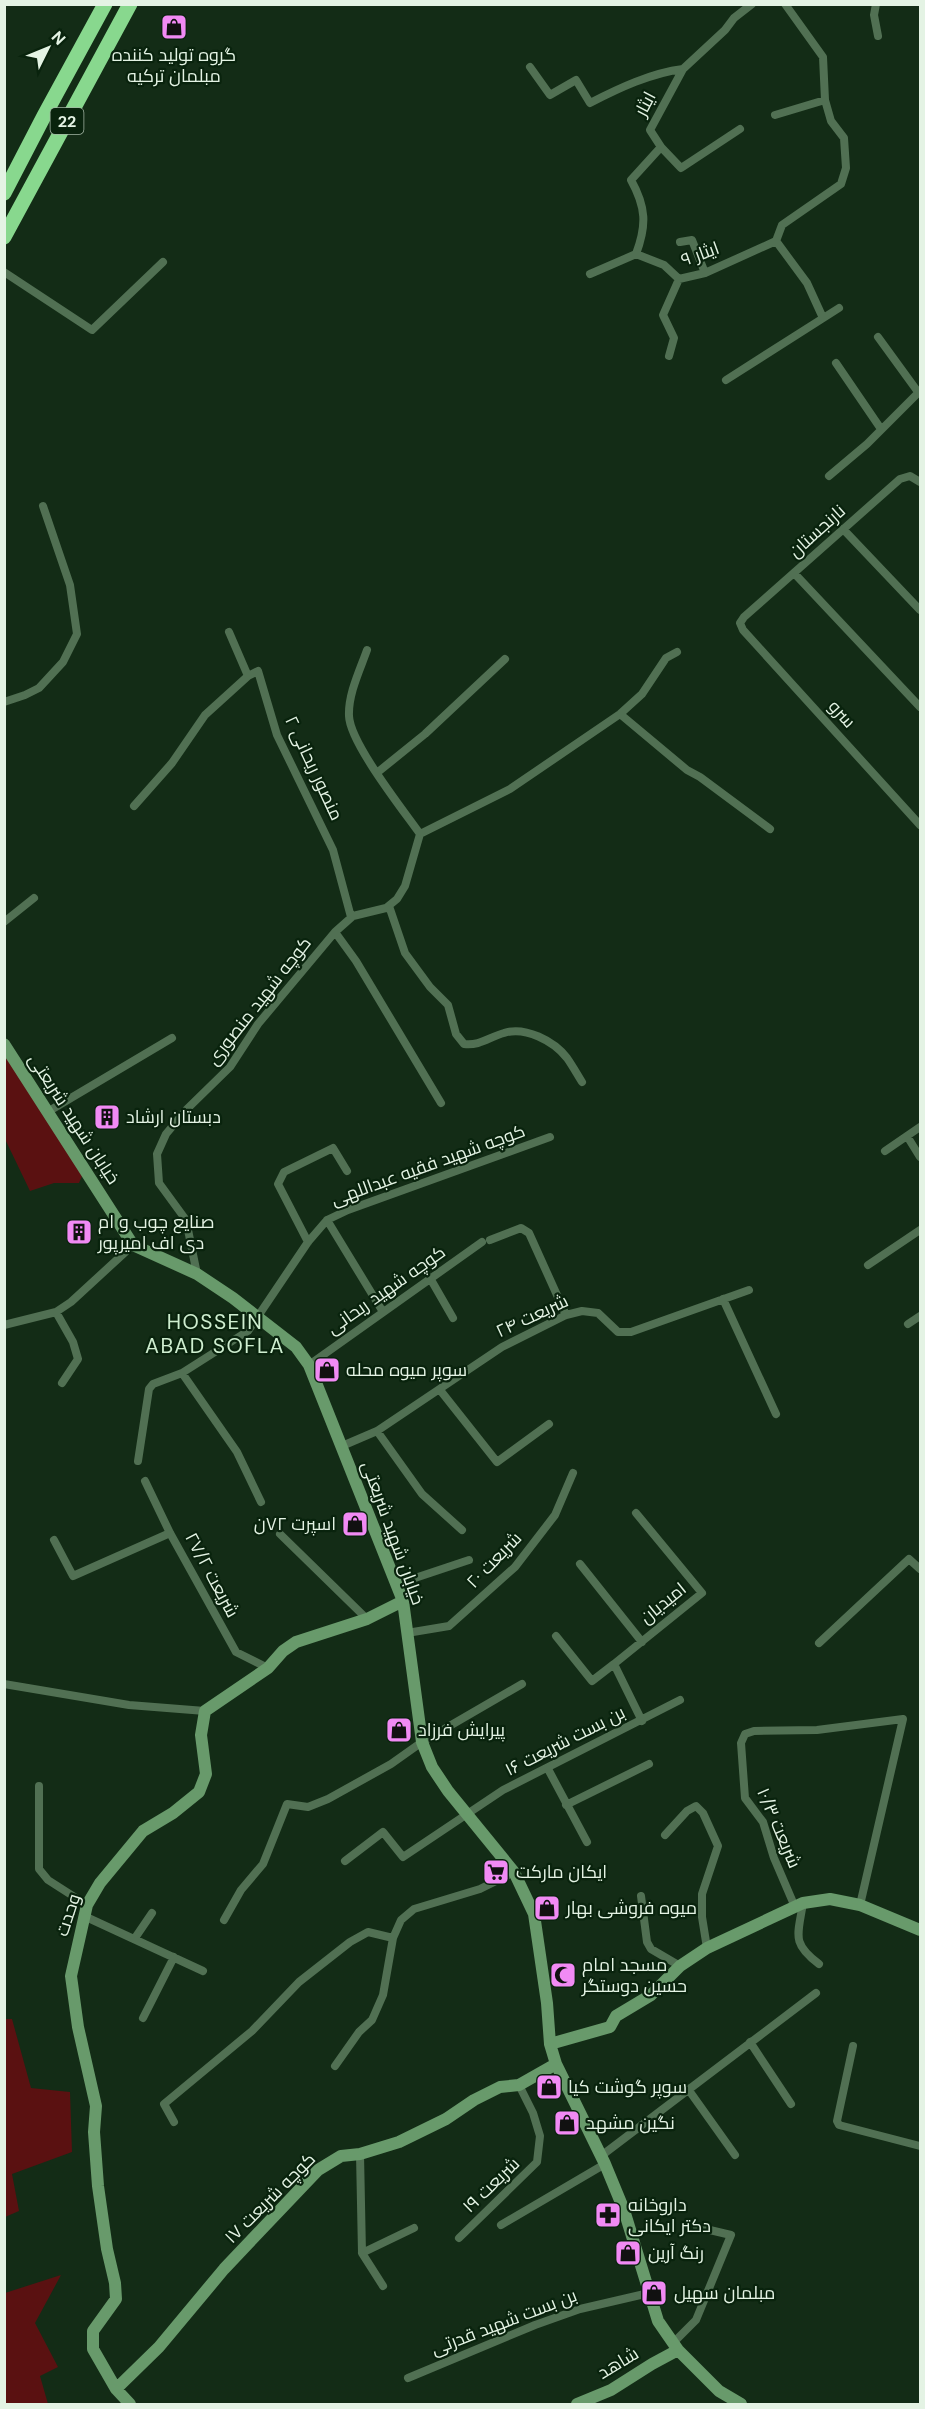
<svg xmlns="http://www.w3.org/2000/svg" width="925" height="2409" viewBox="0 0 925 2409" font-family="'DM Sans',Cairo,sans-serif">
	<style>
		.green { fill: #5a1111 }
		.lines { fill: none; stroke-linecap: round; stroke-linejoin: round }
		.street { stroke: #517053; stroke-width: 8 }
		.secondary { stroke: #689a6b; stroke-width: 12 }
		.highway { stroke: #88d88e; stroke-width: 15 }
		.labels { text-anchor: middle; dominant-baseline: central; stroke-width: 4.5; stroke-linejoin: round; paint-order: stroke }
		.shield { fill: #09230d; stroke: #a2b5a4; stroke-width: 1.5 }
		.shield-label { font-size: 16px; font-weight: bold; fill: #e4f3e4 }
		.poi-label { font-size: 18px; fill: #e4f3e4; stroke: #09230d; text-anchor: start }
		.street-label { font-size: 18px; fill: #e4f3e4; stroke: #09230d }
		.quarter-label { font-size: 21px; letter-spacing: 1.5px; fill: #cfeed0; stroke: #09230d }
	</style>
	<rect width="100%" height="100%" fill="#132c16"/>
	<path class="green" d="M5 1049 82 1176 79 1183H54L30 1191 5 1139Z
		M5 2019H12L31 2088 70 2092 72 2152 12 2174 19 2211 5 2217Z
		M61 2275 35 2323 58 2367 40 2376 48 2404H5V2293Z"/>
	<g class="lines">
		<path class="street" d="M876 4 874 15 878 36
			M530 67 550 95 576 80 590 103C619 88 651 73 683 69
			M775 115 825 100
			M661 147 681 168 740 129
			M776 241 782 225 841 184 846 168 844 138 831 121 825 100 823 57 785 4
			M776 241 807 283 823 318
			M680 242 692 240 705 273
			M4 272 92 330 163 262
			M590 274 636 254
			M679 279 664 265 636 254C647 225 646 207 631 180L661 147 650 130 683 69 725 30 734 18 752 4
			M878 337 918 392
			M669 356 674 338 663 315 679 279 705 273 776 241
			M836 363 881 429
			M726 380 839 308
			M829 476 867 444 920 391
			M920 482 910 476 900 479 744 617 740 623 743 630 920 825
			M843 529 920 610
			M794 573 920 707
			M229 632 248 676
			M367 650C360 670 348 694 349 716 350 743 403 810 420 834
			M4 702 25 695 39 688 63 662 77 634 70 585 43 506
			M620 714 687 770 700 777 770 829
			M378 772 425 734 505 659
			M134 806 172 763 205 715 248 676 258 671 277 735 333 850 351 917
			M420 834 510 789 620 714 642 694 666 658 677 652
			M389 906 405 953 430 987 448 1005 456 1034 464 1044C480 1046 489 1037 504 1033 525 1026 554 1041 567 1058 572 1065 577 1074 582 1082
			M4 922 34 898
			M335 932 356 961 441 1103
			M49 1111 172 1038
			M907 1136 920 1157
			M885 1151 920 1127
			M327 1220 383 1312
			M490 1240 521 1228 529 1233 566 1315
			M308 1242 278 1184 284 1172 333 1148 347 1171
			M868 1265 920 1230
			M197 1274 186 1220 159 1183 157 1154 166 1134 187 1109 230 1067 258 1024 335 932 353 916 386 908 397 899 405 886 420 834
			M430 1278 453 1318
			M723 1299 776 1414
			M56 1312 73 1342 78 1359 62 1383
			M908 1324 920 1316
			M4 1325 56 1312 71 1302 133 1245
			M309 1365 482 1242
			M182 1373 237 1452 261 1502
			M440 1390 497 1462 549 1424
			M377 1431 422 1494 462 1530
			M342 1446 377 1431 502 1347 566 1315 582 1311 598 1313 618 1332H631L749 1290
			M138 1461 149 1389 153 1384 182 1373 248 1331 308 1242 327 1220 348 1210 550 1137
			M145 1481 170 1533 236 1652 268 1668
			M636 1513 702 1593 614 1664 642 1721
			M280 1534 367 1619
			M54 1540 73 1576 170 1533
			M580 1564 642 1642
			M397 1584 469 1560
			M407 1633 449 1626 515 1567 555 1515 573 1473
			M556 1636 592 1681 614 1664
			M819 1643 909 1559 920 1569
			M4 1684 129 1705 205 1711
			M548 1769 587 1842
			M39 1786V1869L48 1880 87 1905
			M566 1805 649 1764
			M665 1835 687 1811 696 1806 703 1813 718 1846 702 1894V1917L707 1948
			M345 1861 383 1832 403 1857 503 1790 680 1700
			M641 1896 647 1942 651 1949 680 1966
			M803 1903C798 1935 791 1943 819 1964
			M795 1907 774 1858 763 1822 745 1798 741 1743 745 1734 754 1731 817 1730 903 1719 860 1905
			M84 1916 203 1971
			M224 1920 241 1890 263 1864 287 1804 308 1807 328 1799 391 1764 422 1742 522 1684
			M135 1938 152 1913
			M143 2018 174 1957
			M750 2042 791 2104
			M853 2046 837 2121 839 2125 920 2146
			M335 2066 359 2032 372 2020 383 1995 393 1938 401 1920 414 1909 480 1889 514 1872
			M688 2089 735 2155
			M174 2122 164 2104 252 2031 299 1982 350 1942 368 1932 393 1938
			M360 2154 362 2253 383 2286
			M601 2156 816 1993
			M501 2225 605 2164
			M459 2238 537 2162 540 2136 533 2113 519 2085
			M362 2253 414 2228
			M673 2343 696 2320 731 2235 697 2227
			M408 2378 535 2325 580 2309 649 2293"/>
		<path class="secondary" d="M4 1044 133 1245 197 1274 233 1298 296 1347 309 1365 403 1601 422 1742 432 1767 448 1791 514 1872 534 1914 547 2003 550 2044 556 2064 605 2164 624 2210 658 2321 678 2350 719 2391 741 2404
			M550 2044 610 2027 616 2016 651 1995 680 1966 707 1948 803 1903 830 1899 860 1905 920 1930
			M116 2389 159 2347 224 2269 318 2170 341 2156 360 2154 399 2142 446 2119 474 2100 500 2087 519 2085 556 2064
			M130 2404 116 2389 93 2349V2331L116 2299 115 2283 107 2249 98 2186 94 2132 96 2106 78 2027 71 1976 87 1905 100 1883 143 1831 173 1813 199 1792 206 1774 201 1735 205 1711 268 1668 283 1651 296 1642 367 1619 403 1601
			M577 2404 611 2390 652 2364 678 2350"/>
		<path class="highway" d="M4 193 44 116 105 4
			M4 237 130 4"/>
	</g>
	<defs>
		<symbol id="shop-square" viewBox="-11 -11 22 22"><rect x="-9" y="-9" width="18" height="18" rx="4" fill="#f18af4" stroke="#09230d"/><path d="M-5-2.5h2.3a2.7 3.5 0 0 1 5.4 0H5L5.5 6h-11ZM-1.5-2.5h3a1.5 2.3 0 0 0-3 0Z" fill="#111"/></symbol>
		<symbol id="building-square" viewBox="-11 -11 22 22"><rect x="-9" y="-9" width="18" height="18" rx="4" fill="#f18af4" stroke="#09230d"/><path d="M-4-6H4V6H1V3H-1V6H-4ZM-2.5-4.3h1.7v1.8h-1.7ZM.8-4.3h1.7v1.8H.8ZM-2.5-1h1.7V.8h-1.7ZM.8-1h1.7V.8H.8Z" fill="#111"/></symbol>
		<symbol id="supermarket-square" viewBox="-11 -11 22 22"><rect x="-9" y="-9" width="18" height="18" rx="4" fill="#f18af4" stroke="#09230d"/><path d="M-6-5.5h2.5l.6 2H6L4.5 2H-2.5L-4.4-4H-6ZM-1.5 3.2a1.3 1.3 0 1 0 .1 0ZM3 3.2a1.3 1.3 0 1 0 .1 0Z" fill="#111"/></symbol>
		<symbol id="mosque-square" viewBox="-11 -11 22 22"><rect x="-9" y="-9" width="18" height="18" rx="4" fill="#f18af4" stroke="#09230d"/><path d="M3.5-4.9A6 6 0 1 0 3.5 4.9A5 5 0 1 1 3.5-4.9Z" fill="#111"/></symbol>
		<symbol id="pharmacy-square" viewBox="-11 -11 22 22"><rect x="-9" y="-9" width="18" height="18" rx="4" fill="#f18af4" stroke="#09230d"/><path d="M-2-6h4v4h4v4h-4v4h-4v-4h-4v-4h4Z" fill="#111"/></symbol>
	</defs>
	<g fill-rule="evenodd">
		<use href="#shop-square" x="159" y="12" width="30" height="30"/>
		<use href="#building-square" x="92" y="1102" width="30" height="30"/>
		<use href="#building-square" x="64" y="1217" width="30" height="30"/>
		<use href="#shop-square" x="312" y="1355" width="30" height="30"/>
		<use href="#shop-square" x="340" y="1509" width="30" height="30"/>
		<use href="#shop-square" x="384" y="1715" width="30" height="30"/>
		<use href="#supermarket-square" x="481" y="1857" width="30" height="30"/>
		<use href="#shop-square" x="532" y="1893" width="30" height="30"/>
		<use href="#mosque-square" x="548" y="1960" width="30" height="30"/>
		<use href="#shop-square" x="534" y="2072" width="30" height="30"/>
		<use href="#shop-square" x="552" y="2108" width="30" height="30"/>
		<use href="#pharmacy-square" x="593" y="2200" width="30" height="30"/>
		<use href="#shop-square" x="613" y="2238" width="30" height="30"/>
		<use href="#shop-square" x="639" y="2278" width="30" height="30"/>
	</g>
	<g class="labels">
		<rect class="shield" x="50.5" y="108" width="33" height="26" rx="4.5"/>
		<g class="shield-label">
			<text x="67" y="121">22</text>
		</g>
		<g class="poi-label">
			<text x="174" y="55" text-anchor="middle">گروه تولید کننده<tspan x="174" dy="21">مبلمان ترکیه</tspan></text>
			<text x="126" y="1117">دبستان ارشاد</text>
			<text x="98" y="1222">صنایع چوب و ام<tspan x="98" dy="21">دی اف امیرپور</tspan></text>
			<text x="346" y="1370">سوپر میوه محله</text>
			<text x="336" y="1524" text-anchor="end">اسپرت ۷۲ن</text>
			<text x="418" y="1730">پیرایش فرزاد</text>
			<text x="516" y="1872">ایکان مارکت</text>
			<text x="566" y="1908">میوه فروشی بهار</text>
			<text x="582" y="1965">مسجد امام<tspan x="582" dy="21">حسین دوستگر</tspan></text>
			<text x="568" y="2087">سوپر گوشت کیا</text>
			<text x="586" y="2123">نگین مشهد</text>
			<text x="628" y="2205">داروخانه<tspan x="628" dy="21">دکتر ایکانی</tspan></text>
			<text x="648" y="2253">رنگ آرین</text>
			<text x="674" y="2293">مبلمان سهیل</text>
		</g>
		<g class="street-label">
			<text transform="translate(645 104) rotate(-62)">ایثار</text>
			<text transform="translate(700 254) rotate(-20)">ایثار ۹</text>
			<text transform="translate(817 531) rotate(-42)">نارنجستان</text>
			<text transform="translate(842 714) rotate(48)">سرو</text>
			<text transform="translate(314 768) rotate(65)">منصور ریحانی ۲</text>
			<text transform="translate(259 1001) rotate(-52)">کوچه شهید منصوری</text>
			<text transform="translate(74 1119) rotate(57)">خیابان شهید شریعتی</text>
			<text transform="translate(428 1165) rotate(-20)">کوچه شهید فقیه عبداللهی</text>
			<text transform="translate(386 1290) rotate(-35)">کوچه شهید ریحانی</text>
			<text transform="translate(532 1316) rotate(-25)">شریعت ۲۴</text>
			<text transform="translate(393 1533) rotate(70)">خیابان شهید شریعتی</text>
			<text transform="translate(494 1560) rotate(-46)">شریعت ۲۰</text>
			<text transform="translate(212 1575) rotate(62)">شریعت ۲۷/۲</text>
			<text transform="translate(663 1603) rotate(-39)">امیدیان</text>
			<text transform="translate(565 1741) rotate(-27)">بن بست شریعت ۱۶</text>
			<text transform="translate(779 1828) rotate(67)">شریعت ۱۰/۳</text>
			<text transform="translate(68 1915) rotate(-72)">وحدت</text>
			<text transform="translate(491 2185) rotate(-44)">شریعت ۱۹</text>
			<text transform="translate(270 2198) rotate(-45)">کوچه شریعت ۱۷</text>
			<text transform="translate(504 2322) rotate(-21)">بن بست شهید قدرتی</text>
			<text transform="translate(618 2363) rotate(-31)">شاهد</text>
		</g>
		<g class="quarter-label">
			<text x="215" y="1322">HOSSEIN<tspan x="215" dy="24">ABAD SOFLA</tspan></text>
		</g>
	</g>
	<rect width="925" height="2409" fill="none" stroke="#e4f3e4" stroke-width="12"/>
	<g transform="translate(48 48) rotate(47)" stroke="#09230d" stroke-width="4.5" paint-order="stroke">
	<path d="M0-4.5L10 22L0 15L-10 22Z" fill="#e4f3e4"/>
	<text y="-9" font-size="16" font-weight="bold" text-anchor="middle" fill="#e4f3e4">N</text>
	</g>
</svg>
